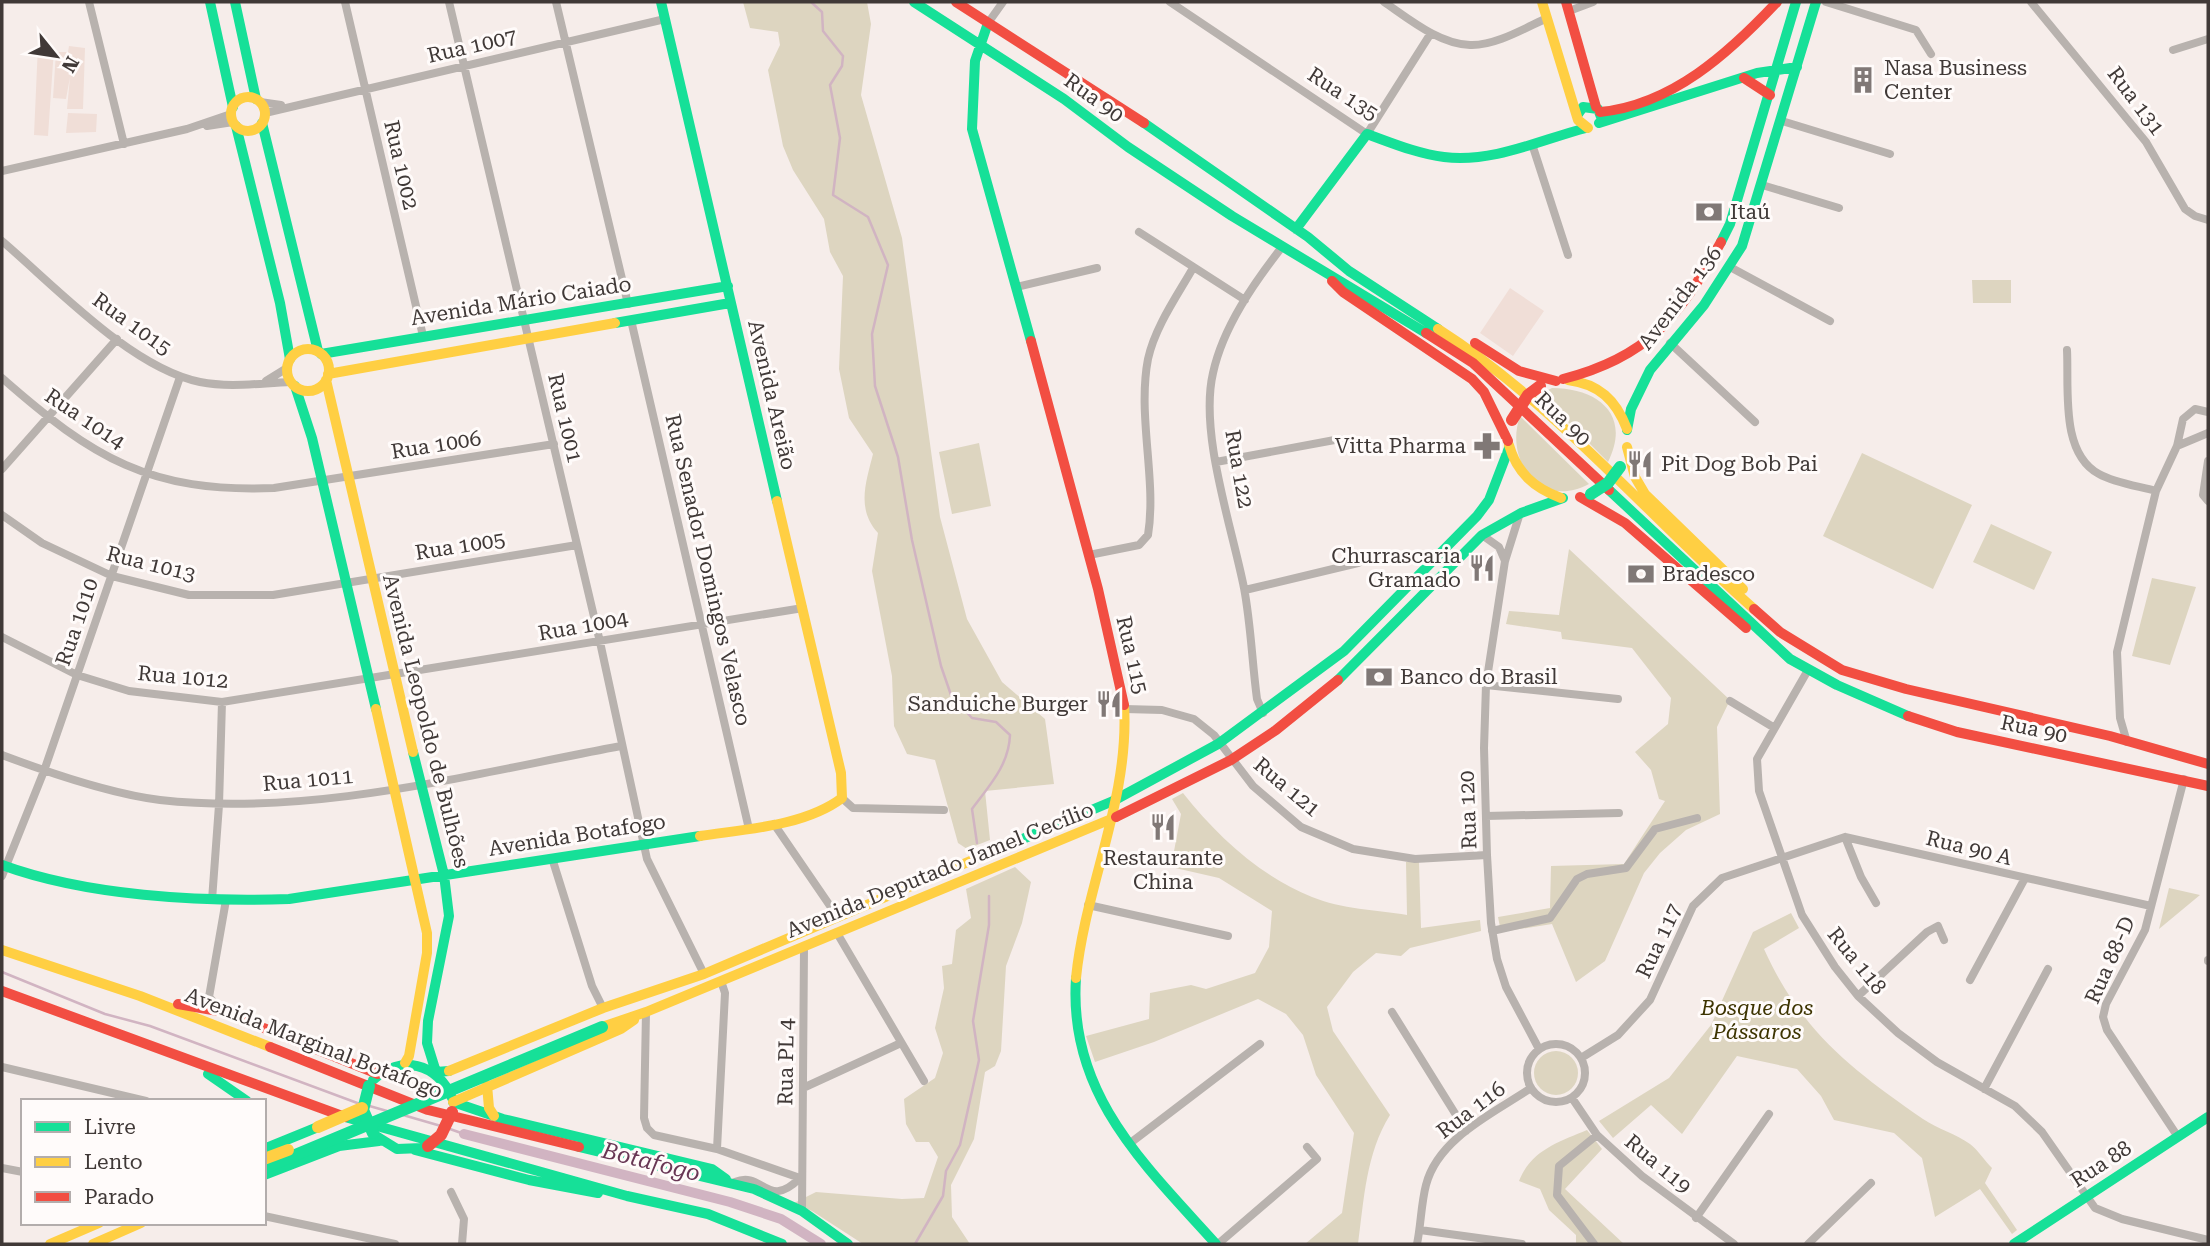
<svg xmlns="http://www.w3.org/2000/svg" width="2210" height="1246" viewBox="0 0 2210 1246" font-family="'Roboto Serif',serif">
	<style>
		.built { fill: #f0ded7 }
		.green { fill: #ddd5c0 }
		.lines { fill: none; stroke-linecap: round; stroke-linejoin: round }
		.stream { stroke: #d1b4c2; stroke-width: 2.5 }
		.canal { stroke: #d1b4c2; stroke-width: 10 }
		.street { stroke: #b8b2ae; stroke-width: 8 }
		.fast { stroke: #16e098; stroke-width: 10 }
		.slow { stroke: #ffcf43; stroke-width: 10 }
		.jam { stroke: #f24e42; stroke-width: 10 }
		.fast-bridge { stroke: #16e098; stroke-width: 12 }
		.slow-bridge { stroke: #ffcf43; stroke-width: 12 }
		.jam-bridge { stroke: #f24e42; stroke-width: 12 }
		.labels { text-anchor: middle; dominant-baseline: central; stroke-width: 6; stroke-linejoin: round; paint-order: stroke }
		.street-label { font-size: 21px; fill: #403937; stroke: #fffbfa }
		.poi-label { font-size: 21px; fill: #403937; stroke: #fffbfa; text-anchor: start }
		.park-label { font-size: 21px; font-style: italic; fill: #3d3401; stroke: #fffbfa }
		.water-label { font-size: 23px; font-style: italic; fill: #693755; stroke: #fffbfa }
	</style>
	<rect width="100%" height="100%" fill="#f6edea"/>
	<path class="built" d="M38 45 54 48 48 136 34 135Z
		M69 46 85 48 83 109H67L70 77 66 99 53 98 56 52H68Z
		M68 113 97 114 96 132 66 133Z
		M1510 288 1544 311 1513 356 1480 333Z"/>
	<path class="green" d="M743 2H867L871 24 861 95 902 238 940 517 967 619 1002 682 1045 719 1054 784 985 791 990 840 967 849 958 843 935 760 907 754 894 726 892 676 872 571 878 533C856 509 866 482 873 454L849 418 839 369 843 276 830 252 824 219 793 170 783 146 768 70 780 45 778 32 750 28Z
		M1972 280H2011V303H1973Z
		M1552 388C1597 388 1632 414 1608 462L1540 394Z
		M1520 416 1589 484C1541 510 1504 461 1520 416Z
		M979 443 991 506 952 514 939 452Z
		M1862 453 1972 505 1933 589 1823 536Z
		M1991 524 2052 552 2034 590 1973 562Z
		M1569 549 1730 700 1717 727 1720 814 1686 830 1660 853 1644 873 1605 961 1576 982 1552 924 1501 932 1498 917 1550 908 1551 866 1624 864 1665 801 1659 799 1651 770 1635 752 1668 724 1671 698 1632 648 1562 639 1561 632 1506 624 1509 611 1559 615Z
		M2152 578 2196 587 2170 665 2132 656Z
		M1183 793C1217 836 1260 876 1312 897 1341 909 1377 910 1407 915L1406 862H1419L1421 928 1480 920 1481 931 1410 948 1401 956 1376 953 1353 972 1327 1007 1333 1031 1390 1115C1366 1153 1364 1200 1358 1244H1305L1342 1213 1354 1133 1316 1075 1303 1035 1286 1014 1258 999 1154 1042 1095 1062 1086 1036 1149 1019 1150 993 1191 985 1206 989 1255 973 1269 947 1272 911 1219 878 1171 867 1181 814 1172 799Z
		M1015 867 1031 882 1022 923 1006 966 1001 1051 995 1066 985 1072 974 1139 951 1185 952 1217 970 1244H863L812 1211 794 1203 816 1192 902 1199 924 1198 938 1157 929 1142H916L906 1124 904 1099 935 1078 943 1053 935 1028 944 988 942 966 952 964 956 930 971 918 966 889Z
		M2169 888 2200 895 2159 929Z
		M1791 913 1799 928 1764 949C1801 1031 1851 1069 1923 1119 1938 1129 1956 1134 1970 1144 1978 1150 1985 1161 1992 1168L1985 1183 2017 1230 2012 1234 1980 1189 1935 1217 1922 1158 1894 1133 1834 1120 1821 1096 1797 1069 1737 1056 1682 1134 1651 1105 1613 1138 1599 1121 1669 1078 1711 1025 1753 932Z
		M1534 1073a22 22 0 1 1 44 0a22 22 0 1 1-44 0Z
		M1587 1130 1602 1149 1565 1189 1624 1244H1576V1235L1549 1210 1540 1189 1519 1181C1531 1150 1559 1142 1587 1130Z"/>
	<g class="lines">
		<path class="stream" d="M811 2 822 12 823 31 843 56 842 66 830 85 840 138 833 195 868 217 888 265 872 334 875 386 898 457 912 540 941 666 951 695 972 718 996 722 1010 735C1009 765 989 786 972 809L977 843
			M2 972 105 1014 150 1026 360 1104
			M366 1105 387 1111
			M403 1115 441 1126
			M450 1129 464 1134
			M915 1244 943 1196 946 1171 960 1145 979 1060 973 1021 989 925V896"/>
		<path class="canal" d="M464 1134 730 1202 781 1219 821 1244"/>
		<path class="street" d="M89 2 124 144
			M345 2 423 336
			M449 2 600 642 647 859 704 974
			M556 2 628 304
			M1170 2 1367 134 1431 33
			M1384 2C1409 19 1439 44 1470 45 1495 46 1525 28 1547 18
			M1826 2 1916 30 1931 54
			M2031 2 2146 142 2185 209 2195 216 2208 220
			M1569 11 1593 2
			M988 23 1003 2
			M2173 50 2208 39
			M260 102 281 105
			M265 113 665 19
			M1782 121 1890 154
			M207 126 233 122
			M1532 144 1568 255
			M2 171 187 129 231 114
			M1762 185 1839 208
			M1139 232 1245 300
			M2 241C55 286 131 368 200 382 230 388 260 383 291 382
			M1730 267 1830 321
			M1016 287 1097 268
			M631 320 749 829
			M1670 343 1755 422
			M2067 350C2069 389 2060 453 2099 474 2115 483 2138 486 2156 491
			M2 378C93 458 150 493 274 488L554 444
			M266 381 287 368
			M2177 446 2208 433
			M2208 461 2203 495 2208 501
			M1216 462 1340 439
			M2 469 117 339
			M1520 513 1505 561 1486 685 1484 748 1487 855 1491 923 1497 959 1506 987 1539 1049
			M2 515 42 543 112 576 189 595H273L577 545
			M1482 535 1499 547 1505 561
			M1089 555 1139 545 1148 535C1157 480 1137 416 1148 359 1155 327 1177 296 1193 268
			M1245 590 1358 563
			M2 637 77 675 129 691 222 702 803 608
			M1808 670 1757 759 1759 791 1802 915 1835 967 1858 996 1898 1033 1937 1062 2015 1106 2042 1132 2095 1208 2122 1219 2208 1240
			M1486 685 1618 699
			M1730 701 1773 727
			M1125 709 1162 710 1194 719 1214 735 1253 786 1301 827 1353 849 1415 859 1487 855
			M1263 713 1257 699C1252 662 1251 625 1244 588 1232 527 1199 433 1213 373 1223 327 1254 283 1282 247
			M2127 742 2120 718 2117 652 2156 491 2177 446 2183 419 2195 409 2208 412
			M2 755C47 772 112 794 160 800 314 817 470 774 621 746
			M842 798 853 808 944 810
			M1486 816 1619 813
			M774 824 837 916
			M1845 837 1861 877 1876 903
			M552 858 592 986 603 1008
			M2 876 44 771 180 377
			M212 900 219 805 222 702
			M1088 905 1228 936
			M1492 931 1550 918 1577 879 1587 874 1626 868 1655 829 1697 818
			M837 933 924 1081
			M2208 960V961
			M1970 980 2024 880
			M1858 996 1927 932 1938 926 1944 940
			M221 1010 209 997 226 900
			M646 1012 644 1118 647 1128 654 1135 717 1149 800 1178
			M1392 1012 1466 1131
			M1527 1073a29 29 0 1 1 58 0a29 29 0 1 1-58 0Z
			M1581 1058 1618 1035 1650 1000 1693 906 1722 878 1845 837 2151 906
			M2 1067 146 1101
			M803 1088 901 1043
			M1984 1089 2048 969
			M1572 1098 1597 1135 1642 1176 1734 1244
			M2178 1137 2107 1030 2103 1017 2106 1004 2145 930 2184 779
			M1129 1144 1260 1044
			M717 1149 725 993 721 981
			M2 1168 23 1172
			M735 1182C763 1170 767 1211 800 1178
			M451 1192 464 1219 462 1244
			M802 1211 804 947
			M264 1216 395 1244
			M1696 1218 1769 1114
			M1420 1230 1522 1244
			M1218 1244 1317 1159 1307 1147
			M1417 1244C1421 1225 1421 1204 1426 1185 1438 1138 1494 1113 1531 1088
			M1594 1244 1557 1195 1559 1166 1597 1135
			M1808 1244 1871 1183"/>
		<path class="fast" d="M210 2 233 107
			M235 2 256 99
			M661 2 777 501
			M914 2 1064 99 1128 147 1232 216 1426 333
			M988 23 975 61 972 129 1031 341
			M1578 114 1583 107 1598 109 1601 117
			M262 123 318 351
			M1144 123 1308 237 1349 271 1438 329
			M1599 123 1757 73 1797 67
			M236 126 280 303 290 359
			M1296 229 1367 134C1392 143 1418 154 1444 157 1493 163 1540 140 1586 128
			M1721 242 1730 224 1796 2
			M615 323 730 303
			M321 354 728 286
			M295 386 312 438 376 709
			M1627 430 1631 409 1650 370 1704 305 1742 246 1816 2
			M1609 490 1790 659 1837 685 1908 716
			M1338 680 1482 535 1521 513 1563 498
			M413 752 444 875 449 916 428 1021 427 1043 436 1072 449 1071
			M975 859 1113 801 1218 744 1344 651 1477 516 1489 500 1509 448
			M2 865C87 896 199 902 289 899L700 836
			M1076 978C1068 1094 1144 1164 1216 1244
			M208 1074 247 1101
			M373 1080C400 1054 438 1063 452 1098
			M453 1102 503 1119 712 1169 726 1179
			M345 1117 627 1196 708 1214 782 1244
			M376 1136 397 1149 422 1148
			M579 1147 754 1189 802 1211 848 1244
			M264 1149 318 1127
			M415 1150 529 1180 598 1193
			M264 1175 339 1146 379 1141
			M2014 1244 2208 1117"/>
		<path class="slow" d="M1542 2 1578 120 1588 128
			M231 114a17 17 0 1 1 34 0a17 17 0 1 1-34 0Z
			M1438 329C1557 405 1649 517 1754 609
			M287 370a21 21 0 1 1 42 0a21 21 0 1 1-42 0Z
			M328 374 615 323
			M326 380 413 752
			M1568 380C1599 384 1616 400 1627 429
			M1509 445C1517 473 1534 488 1561 498
			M1627 447 1635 477 1645 494 1743 589
			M376 709 427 933V953L409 1056 405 1063
			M700 836C746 829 805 826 842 798L841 773 777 501
			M2 950 140 996 270 1047
			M1076 978C1085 887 1130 798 1124 705
			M602 1027 646 1012 1116 817
			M449 1071 603 1008 704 974 975 859
			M487 1085 489 1108 494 1116
			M453 1102 621 1029 634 1020
			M50 1244 99 1223
			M93 1244 141 1223"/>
		<path class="jam" d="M956 2 1144 123
			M1566 2 1596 107
			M1744 78 1770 95
			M1600 112C1672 105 1729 53 1777 2
			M1332 281 1343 292 1472 379 1484 392 1508 441
			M1426 333 1473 363 1609 490
			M1031 341 1098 589 1124 705
			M1475 343 1519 371 1556 381
			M1563 379C1649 357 1679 317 1721 242
			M1580 497 1625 523 1746 628
			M1754 609 1780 632 1842 670 1906 689 2110 736 2208 764
			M1908 716 1957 732 2208 786
			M1116 817 1231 760 1276 730 1338 680
			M2 991 345 1117
			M178 1004 224 1012 378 1074
			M270 1047 428 1110 579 1147"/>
		<path class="fast-bridge" d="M1591 494 1608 483 1620 467
			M369 1086 363 1110 373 1133
			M264 1168 602 1027"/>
		<path class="slow-bridge" d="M318 1127 362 1108
			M264 1159 288 1150"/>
		<path class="jam-bridge" d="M1512 420 1528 395 1540 386
			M428 1146 441 1135 452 1112"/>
	</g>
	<defs>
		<symbol id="building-bare" viewBox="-9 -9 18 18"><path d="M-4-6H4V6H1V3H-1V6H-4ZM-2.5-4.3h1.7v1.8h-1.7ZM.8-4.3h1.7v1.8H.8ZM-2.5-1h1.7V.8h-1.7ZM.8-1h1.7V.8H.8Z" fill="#807876" stroke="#fffbfa" stroke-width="2.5" paint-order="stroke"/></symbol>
		<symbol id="bank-bare" viewBox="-9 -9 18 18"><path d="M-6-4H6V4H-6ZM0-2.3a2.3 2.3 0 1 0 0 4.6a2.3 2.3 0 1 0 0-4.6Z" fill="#807876" stroke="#fffbfa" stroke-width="2.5" paint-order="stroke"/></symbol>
		<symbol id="pharmacy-bare" viewBox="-9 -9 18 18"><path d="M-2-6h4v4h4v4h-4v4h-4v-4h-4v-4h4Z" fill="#807876" stroke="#fffbfa" stroke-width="2.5" paint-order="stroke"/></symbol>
		<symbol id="restaurant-bare" viewBox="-9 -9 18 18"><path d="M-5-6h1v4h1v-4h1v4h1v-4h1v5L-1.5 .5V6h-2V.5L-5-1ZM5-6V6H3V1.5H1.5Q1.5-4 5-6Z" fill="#807876" stroke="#fffbfa" stroke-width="2.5" paint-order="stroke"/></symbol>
	</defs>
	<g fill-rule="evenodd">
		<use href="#building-bare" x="1844" y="61" width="38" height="38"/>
		<use href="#bank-bare" x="1690" y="193" width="38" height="38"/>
		<use href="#pharmacy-bare" x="1468" y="427" width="38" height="38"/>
		<use href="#restaurant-bare" x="1621" y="445" width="38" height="38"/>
		<use href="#restaurant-bare" x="1463" y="549" width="38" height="38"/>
		<use href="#bank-bare" x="1622" y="555" width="38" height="38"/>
		<use href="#bank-bare" x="1360" y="658" width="38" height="38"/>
		<use href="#restaurant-bare" x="1090" y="685" width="38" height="38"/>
		<use href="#restaurant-bare" x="1144" y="808" width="38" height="38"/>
	</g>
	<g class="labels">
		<g class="street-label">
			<text transform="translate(472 46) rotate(-13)">Rua 1007</text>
			<text transform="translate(1343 94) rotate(33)">Rua 135</text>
			<text transform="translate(1094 98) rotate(36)">Rua 90</text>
			<text transform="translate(2136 101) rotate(53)">Rua 131</text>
			<text transform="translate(401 165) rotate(77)">Rua 1002</text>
			<text transform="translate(1680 298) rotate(-53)">Avenida 136</text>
			<text transform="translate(521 301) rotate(-9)">Avenida Mário Caiado</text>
			<text transform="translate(132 324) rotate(36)">Rua 1015</text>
			<text transform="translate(772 395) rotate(77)">Avenida Areião</text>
			<text transform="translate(565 418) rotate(77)">Rua 1001</text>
			<text transform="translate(85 419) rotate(34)">Rua 1014</text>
			<text transform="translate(1563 419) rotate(44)">Rua 90</text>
			<text transform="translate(436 445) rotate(-9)">Rua 1006</text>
			<text transform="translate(1239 469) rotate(80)">Rua 122</text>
			<text transform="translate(460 546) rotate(-9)">Rua 1005</text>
			<text transform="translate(151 564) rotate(14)">Rua 1013</text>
			<text transform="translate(708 570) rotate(77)">Rua Senador Domingos Velasco</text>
			<text transform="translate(77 622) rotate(-71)">Rua 1010</text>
			<text transform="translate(583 626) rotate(-10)">Rua 1004</text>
			<text transform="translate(1132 655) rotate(77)">Rua 115</text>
			<text transform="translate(183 677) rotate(5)">Rua 1012</text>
			<text transform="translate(426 721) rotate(76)">Avenida Leopoldo de Bulhões</text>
			<text transform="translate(2034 729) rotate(12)">Rua 90</text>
			<text transform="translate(308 780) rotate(-5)">Rua 1011</text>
			<text transform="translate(1287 787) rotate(40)">Rua 121</text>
			<text transform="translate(1468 810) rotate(-92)">Rua 120</text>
			<text transform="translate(577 835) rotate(-9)">Avenida Botafogo</text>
			<text transform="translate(1969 848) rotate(14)">Rua 90 A</text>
			<text transform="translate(940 870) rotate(-22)">Avenida Deputado Jamel Cecílio</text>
			<text transform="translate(1659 941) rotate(-65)">Rua 117</text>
			<text transform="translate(2110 960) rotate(-66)">Rua 88-D</text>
			<text transform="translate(1857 961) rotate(51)">Rua 118</text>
			<text transform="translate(314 1043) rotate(21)">Avenida Marginal Botafogo</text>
			<text transform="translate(786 1062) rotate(-89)">Rua PL 4</text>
			<text transform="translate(1471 1110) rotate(-37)">Rua 116</text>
			<text transform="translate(1658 1164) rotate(40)">Rua 119</text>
			<text transform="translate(2101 1164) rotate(-33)">Rua 88</text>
		</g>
		<g class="poi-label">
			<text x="1884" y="68">Nasa Business<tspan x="1884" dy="24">Center</tspan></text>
			<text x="1730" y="212">Itaú</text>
			<text x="1466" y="446" text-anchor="end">Vitta Pharma</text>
			<text x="1661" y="464">Pit Dog Bob Pai</text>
			<text x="1461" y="556" text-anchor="end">Churrascaria<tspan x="1461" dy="24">Gramado</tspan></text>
			<text x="1662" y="574">Bradesco</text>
			<text x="1400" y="677">Banco do Brasil</text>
			<text x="1088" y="704" text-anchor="end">Sanduiche Burger</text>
			<text x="1163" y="858" text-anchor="middle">Restaurante<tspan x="1163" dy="24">China</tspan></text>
		</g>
		<g class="park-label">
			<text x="1757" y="1008">Bosque dos<tspan x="1757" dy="24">Pássaros</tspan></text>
		</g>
		<g class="water-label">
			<text transform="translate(651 1162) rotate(14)">Botafogo</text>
		</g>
	</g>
	<rect width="2210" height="1246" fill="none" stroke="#403937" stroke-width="7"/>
	<rect x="21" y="1099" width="245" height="126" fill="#fffbfa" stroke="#b3adac" stroke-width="2"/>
	<rect x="35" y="1122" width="35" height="10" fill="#16e098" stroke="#b3adac" stroke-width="2"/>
	<text x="84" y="1134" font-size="21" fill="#403937">Livre</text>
	<rect x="35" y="1157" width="35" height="10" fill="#ffcf43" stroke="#b3adac" stroke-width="2"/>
	<text x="84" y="1169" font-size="21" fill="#403937">Lento</text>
	<rect x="35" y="1192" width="35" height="10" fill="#f24e42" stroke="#b3adac" stroke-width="2"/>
	<text x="84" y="1204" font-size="21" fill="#403937">Parado</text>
	<g transform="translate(56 56) rotate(120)" stroke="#fffbfa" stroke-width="5" paint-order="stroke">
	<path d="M0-5L12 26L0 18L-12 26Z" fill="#403937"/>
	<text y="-10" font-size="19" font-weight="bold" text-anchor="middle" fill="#403937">N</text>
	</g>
</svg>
